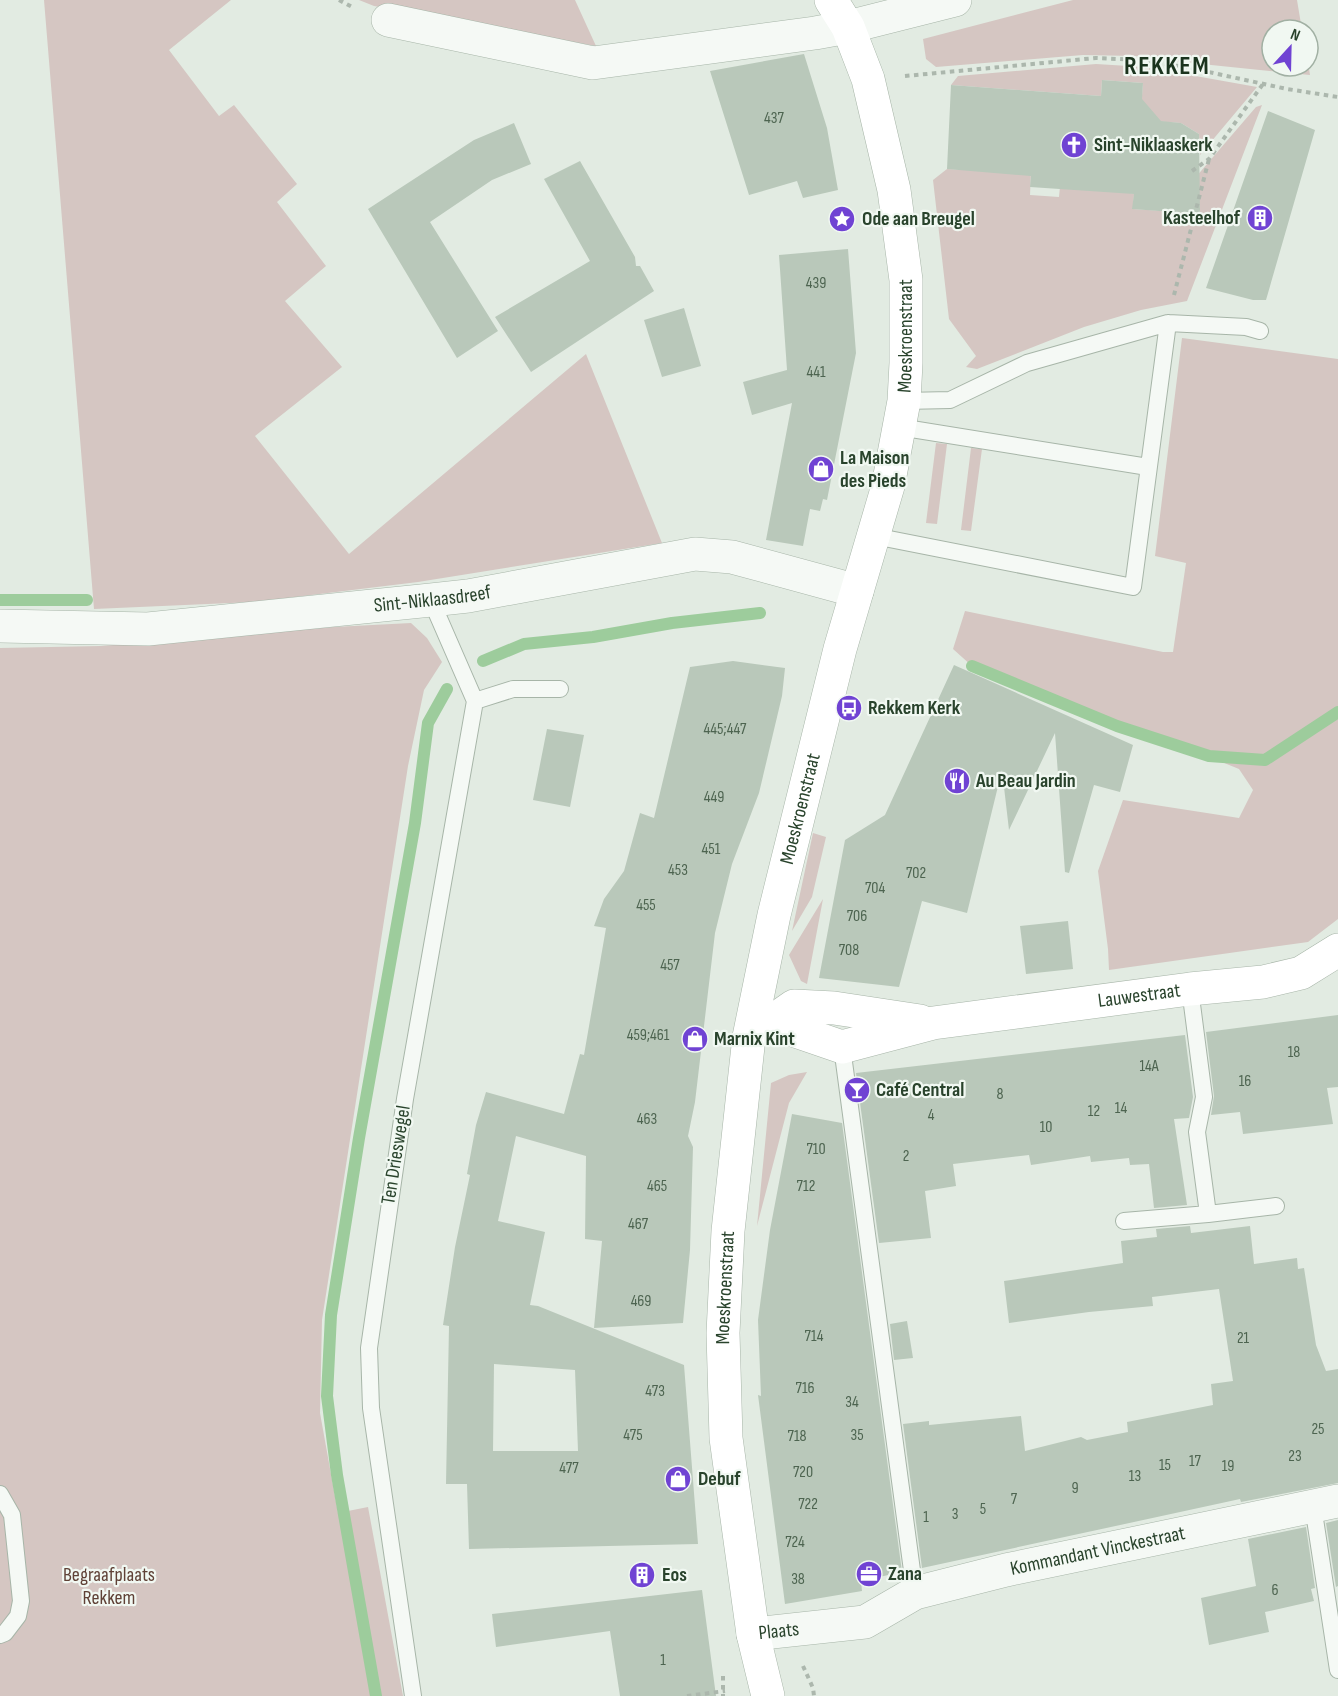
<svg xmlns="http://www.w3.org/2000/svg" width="1338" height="1696" viewBox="0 0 1338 1696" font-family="'Sofia Sans Condensed',sans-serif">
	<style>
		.green { fill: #d5c6c2 }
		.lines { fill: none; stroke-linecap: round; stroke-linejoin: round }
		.stream { stroke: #9dcc9c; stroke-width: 12 }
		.building { fill: #b9c8ba; fill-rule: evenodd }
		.lane-casing { stroke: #a7b5a8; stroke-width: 18 }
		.street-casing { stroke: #a7b5a8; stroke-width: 34 }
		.secondary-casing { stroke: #a7b5a8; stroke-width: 34 }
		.path { stroke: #acb7ad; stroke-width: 4; stroke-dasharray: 4.5 4.5; stroke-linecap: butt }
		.lane { stroke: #f5f9f5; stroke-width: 16 }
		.street { stroke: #f5f9f5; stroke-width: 33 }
		.secondary { stroke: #fff; stroke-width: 33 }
		.labels { text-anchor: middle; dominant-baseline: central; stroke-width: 4.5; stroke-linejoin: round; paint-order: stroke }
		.number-label { font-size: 16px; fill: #4d6450 }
		.poi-label { font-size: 20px; font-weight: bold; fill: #29432c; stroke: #f1f8f2; text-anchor: start }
		.street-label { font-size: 20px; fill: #29432c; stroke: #f1f8f2 }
		.park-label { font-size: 20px; fill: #5f4136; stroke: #f1f8f2 }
		.district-label { font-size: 26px; font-weight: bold; letter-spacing: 1.5px; fill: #1b341e; stroke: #f1f8f2 }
	</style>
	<rect width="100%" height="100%" fill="#e2ebe2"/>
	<path class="green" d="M44 0H231L169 50 219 116 234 105 297 184 277 202 326 266 285 301 342 367 255 436 349 554 586 354 662 543 418 582 253 602 94 609Z
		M359 0H575L596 46 374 6Z
		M1073 0H1297L1302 30H1272V66H1308V62L1310 75 1182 62 1135 56 1083 55 936 67 926 59 923 39Z
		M1096 64 1145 67 1257 87 1200 155 1199 134 1181 123 1152 121 1141 108 1143 83 1102 80 1101 96 951 85 958 76Z
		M1262 105 1187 301 1141 310 1084 327 977 369 966 367 976 356 949 319 933 180 947 169 1031 173 1030 195 1059 197 1061 176 1134 194 1133 209 1192 213 1195 178 1256 107Z
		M1182 338 1338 359V919L1308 942 1109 970 1108 949 1098 871 1123 800 1239 818 1253 790 1239 769 1133 726H1117L972 666 953 649 965 611 1163 652H1173L1186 563 1155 556Z
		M936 443 947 444 937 524 926 523Z
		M971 448 982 449 971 531 961 530Z
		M411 623 427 638 442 662 424 690 408 766 322 1320 320 1413 338 1513 368 1507 403 1696H0V648L101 646 334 627Z
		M813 833 826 837 812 897 792 931Z
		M823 899 807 984 801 981 789 955Z
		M807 1072 789 1103 757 1226 771 1083 789 1075Z"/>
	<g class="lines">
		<path class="stream" d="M0 600H87
			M483 661 524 644 593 637 672 623 760 613
			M972 666 1117 726 1209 756 1265 760 1338 712
			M376 1696 337 1475 327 1396 331 1315 359 1138 415 823 428 723 447 689"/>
	</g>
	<path class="building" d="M804 54 827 128 838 190 803 198 797 181 749 195 710 71Z
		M1102 80 1143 83 1142 99 1161 121 1181 123 1199 134 1200 214 1132 209 1134 194 1030 187 1031 176 947 169 951 85 1101 96Z
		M1268 111 1315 130 1266 300H1253L1206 288Z
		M514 123 531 164 492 180 430 222 498 331 457 358 368 209 474 140Z
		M580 161 635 257 636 266H640L654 291 531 372 495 317 590 261 544 179Z
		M848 249 856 353 827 500 823 499 820 511 810 509 803 546 766 540 792 403 752 415 743 382 787 370 779 255Z
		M684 308 701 366 662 377 644 320Z
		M733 661 785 668 782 696 759 793 732 864 715 933 695 1102 688 1136 693 1147 690 1250 683 1323 594 1328 602 1241 585 1239 586 1156 516 1136 498 1221 545 1232 530 1305 538 1306 684 1365 698 1544 469 1549 467 1484H446L449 1326 443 1325 455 1247 470 1175 467 1174 476 1125 486 1092 564 1114 580 1054 584 1055 606 928 594 926 604 899 624 871 640 813 654 818 690 667ZM494 1364 575 1370 578 1451H493Z
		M954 665 1133 745 1120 792 1094 785 1069 873 1065 872 1055 733 1009 830 1002 770 967 913 922 901 899 987 819 978 845 840 885 815Z
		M547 729 584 735 570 807 533 800Z
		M1068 921 1073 969 1026 974 1020 926Z
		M1338 1015V1087L1327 1088 1333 1124 1243 1134 1240 1112 1211 1115 1214 1096 1206 1032Z
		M1185 1035 1193 1097 1189 1118 1174 1119 1187 1205 1154 1208 1149 1164 1130 1165 1129 1158 1091 1162 1090 1156 1031 1165 1029 1155 953 1164 956 1186 925 1191 931 1238 879 1243 856 1073Z
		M792 1114 842 1123 902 1572 861 1581 862 1591 785 1604 758 1395 761 1396 758 1320 770 1230Z
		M1190 1226 1191 1233 1250 1226 1254 1264 1297 1258 1298 1269 1304 1268 1316 1345 1326 1371 1338 1369V1483L1241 1502 1240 1499 922 1568 903 1424 929 1421V1425L1021 1416 1025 1451 1081 1437 1087 1440 1128 1432 1127 1422 1213 1405 1211 1384 1233 1381 1219 1289 1152 1297 1153 1306 1089 1312 1009 1323 1004 1281 1123 1263 1121 1241 1157 1237 1156 1229Z
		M907 1321 913 1358 894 1360 890 1324Z
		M1338 1520V1586L1336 1587 1326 1523Z
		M1306 1527 1315 1588 1311 1589 1314 1601 1265 1612 1269 1632 1209 1645 1201 1598 1256 1586 1248 1539Z
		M702 1590 716 1696H620L610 1631 496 1647 492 1614Z"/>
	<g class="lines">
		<defs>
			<path id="lane" d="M904 401 950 400 1027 363 1168 323 1246 327 1260 331
				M899 427 1148 467
				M874 536 1133 587 1168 323
				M431 600 475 701
				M475 701 513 689H560
				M842 1047 915 1593
				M1208 1214 1276 1206
				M1124 1221 1208 1214 1197 1132 1204 1097 1190 989
				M0 1494 12 1515 21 1601 18 1616 5 1633 0 1635
				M1313 1506 1338 1670
				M413 1696 371 1408 369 1348 405 1099 475 701"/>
			<g id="street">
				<path d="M388 20 593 63 815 33 848 27 955 0"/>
				<path id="s1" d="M0 626 148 629 431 600 468 596 695 554 732 557 857 591"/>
				<path id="s2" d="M753 1634 865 1622 915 1593 1006 1570 1338 1501"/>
			</g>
			<g id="secondary">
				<path id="s3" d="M772 1023 842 1047 933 1023 1190 989 1263 982 1301 973 1338 950"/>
				<path d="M758 1031 794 1006 834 1008 920 1021"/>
				<path id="s4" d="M768 1696 753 1634 726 1438 723 1333 728 1231 749 1037 774 915 840 649 888 486 904 401 906 363V280L894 190 868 79 848 27 831 0"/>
			</g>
		</defs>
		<use href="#lane" class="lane-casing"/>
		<use href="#street" class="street-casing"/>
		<use href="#secondary" class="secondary-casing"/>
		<path class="path" d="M339 0 354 8
			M905 76 1096 58 1140 60 1190 68 1287 89 1338 97
			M1192 171 1209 159 1263 84
			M1174 295 1209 159
			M803 1666 813 1688 814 1696
			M723 1676V1696
			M687 1696 725 1691"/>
		<use href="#lane" class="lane"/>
		<use href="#street" class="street"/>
		<use href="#secondary" class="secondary"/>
	</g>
	<defs>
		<symbol id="church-disc" viewBox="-11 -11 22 22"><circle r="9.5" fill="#7043d3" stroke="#f1f8f2"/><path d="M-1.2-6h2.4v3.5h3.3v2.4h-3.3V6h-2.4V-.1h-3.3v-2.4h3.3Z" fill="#fff"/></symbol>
		<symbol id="building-disc" viewBox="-11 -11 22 22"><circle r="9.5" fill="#7043d3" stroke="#f1f8f2"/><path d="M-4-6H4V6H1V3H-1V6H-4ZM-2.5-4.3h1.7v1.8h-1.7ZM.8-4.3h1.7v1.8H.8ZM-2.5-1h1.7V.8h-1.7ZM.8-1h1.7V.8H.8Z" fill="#fff"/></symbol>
		<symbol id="sight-disc" viewBox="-11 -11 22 22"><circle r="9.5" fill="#7043d3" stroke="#f1f8f2"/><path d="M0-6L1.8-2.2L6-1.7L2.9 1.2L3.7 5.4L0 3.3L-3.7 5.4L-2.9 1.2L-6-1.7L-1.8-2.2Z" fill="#fff"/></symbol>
		<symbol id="shop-disc" viewBox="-11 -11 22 22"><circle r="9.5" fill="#7043d3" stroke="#f1f8f2"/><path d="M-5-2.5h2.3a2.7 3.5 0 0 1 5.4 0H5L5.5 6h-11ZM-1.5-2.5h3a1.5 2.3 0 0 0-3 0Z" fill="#fff"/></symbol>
		<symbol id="bus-disc" viewBox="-11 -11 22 22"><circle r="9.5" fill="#7043d3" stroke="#f1f8f2"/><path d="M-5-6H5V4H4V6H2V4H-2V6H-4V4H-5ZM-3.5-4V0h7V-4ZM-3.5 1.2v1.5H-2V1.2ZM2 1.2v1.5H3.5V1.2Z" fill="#fff"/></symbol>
		<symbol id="restaurant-disc" viewBox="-11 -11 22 22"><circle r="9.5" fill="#7043d3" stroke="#f1f8f2"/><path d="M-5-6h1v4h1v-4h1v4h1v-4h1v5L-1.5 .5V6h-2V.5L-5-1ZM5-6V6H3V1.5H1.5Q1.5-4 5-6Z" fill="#fff"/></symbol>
		<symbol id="bar-disc" viewBox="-11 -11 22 22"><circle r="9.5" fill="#7043d3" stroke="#f1f8f2"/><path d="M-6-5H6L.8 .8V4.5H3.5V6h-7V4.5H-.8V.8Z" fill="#fff"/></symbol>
		<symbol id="office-disc" viewBox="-11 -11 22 22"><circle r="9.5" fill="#7043d3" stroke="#f1f8f2"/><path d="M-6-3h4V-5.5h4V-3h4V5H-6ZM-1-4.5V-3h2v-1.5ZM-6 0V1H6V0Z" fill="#fff"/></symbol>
	</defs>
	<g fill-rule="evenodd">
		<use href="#church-disc" x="1059" y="130" width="30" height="30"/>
		<use href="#building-disc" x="1245" y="203" width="30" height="30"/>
		<use href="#sight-disc" x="827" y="204" width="30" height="30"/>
		<use href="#shop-disc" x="806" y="454" width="30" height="30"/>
		<use href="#bus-disc" x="834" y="693" width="30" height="30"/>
		<use href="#restaurant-disc" x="942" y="766" width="30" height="30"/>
		<use href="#shop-disc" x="680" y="1024" width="30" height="30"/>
		<use href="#bar-disc" x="842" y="1075" width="30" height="30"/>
		<use href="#shop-disc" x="663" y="1464" width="30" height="30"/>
		<use href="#office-disc" x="854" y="1559" width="30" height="30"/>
		<use href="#building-disc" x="627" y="1560" width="30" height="30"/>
	</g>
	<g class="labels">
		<g class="number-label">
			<text x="774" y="118">437</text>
			<text x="816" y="283">439</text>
			<text x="816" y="372">441</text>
			<text x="725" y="729">445;447</text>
			<text x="714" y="797">449</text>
			<text x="711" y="849">451</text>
			<text x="678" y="870">453</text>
			<text x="916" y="873">702</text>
			<text x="875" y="888">704</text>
			<text x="646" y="905">455</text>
			<text x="857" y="916">706</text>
			<text x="849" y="950">708</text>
			<text x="670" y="965">457</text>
			<text x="648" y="1035">459;461</text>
			<text x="1294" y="1052">18</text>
			<text x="1149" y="1066">14A</text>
			<text x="1245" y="1081">16</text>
			<text x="1000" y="1094">8</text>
			<text x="1121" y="1108">14</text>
			<text x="1094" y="1111">12</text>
			<text x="931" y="1115">4</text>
			<text x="647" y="1119">463</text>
			<text x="1046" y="1127">10</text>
			<text x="816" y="1149">710</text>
			<text x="906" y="1156">2</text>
			<text x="657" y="1186">465</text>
			<text x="806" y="1186">712</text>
			<text x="638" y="1224">467</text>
			<text x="641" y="1301">469</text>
			<text x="814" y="1336">714</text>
			<text x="1243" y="1338">21</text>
			<text x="805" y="1388">716</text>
			<text x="655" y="1391">473</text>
			<text x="852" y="1402">34</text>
			<text x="1318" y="1429">25</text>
			<text x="633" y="1435">475</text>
			<text x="857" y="1435">35</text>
			<text x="797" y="1436">718</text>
			<text x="1295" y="1456">23</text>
			<text x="1195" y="1461">17</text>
			<text x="1165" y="1465">15</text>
			<text x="1228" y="1466">19</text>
			<text x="569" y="1468">477</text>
			<text x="803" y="1472">720</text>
			<text x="1135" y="1476">13</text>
			<text x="1075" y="1488">9</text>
			<text x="1014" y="1499">7</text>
			<text x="808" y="1504">722</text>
			<text x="983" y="1509">5</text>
			<text x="955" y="1514">3</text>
			<text x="926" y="1517">1</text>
			<text x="795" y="1542">724</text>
			<text x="798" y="1579">38</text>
			<text x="1275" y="1590">6</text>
			<text x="663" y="1660">1</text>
		</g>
		<g class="poi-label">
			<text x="1094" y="145">Sint-Niklaaskerk</text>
			<text x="1240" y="218" text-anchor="end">Kasteelhof</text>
			<text x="862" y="219">Ode aan Breugel</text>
			<text x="840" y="458">La Maison<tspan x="840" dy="23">des Pieds</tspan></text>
			<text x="868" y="708">Rekkem Kerk</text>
			<text x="976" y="781">Au Beau Jardin</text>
			<text x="714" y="1039">Marnix Kint</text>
			<text x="876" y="1090">Café Central</text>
			<text x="698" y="1479">Debuf</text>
			<text x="888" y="1574">Zana</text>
			<text x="662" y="1575">Eos</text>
		</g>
		<g class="street-label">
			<text stroke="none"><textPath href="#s4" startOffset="1384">Moeskroenstraat</textPath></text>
			<text stroke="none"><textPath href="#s1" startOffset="434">Sint-Niklaasdreef</textPath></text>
			<text stroke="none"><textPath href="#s4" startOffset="898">Moeskroenstraat</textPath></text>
			<text stroke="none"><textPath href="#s3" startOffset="376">Lauwestraat</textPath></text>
			<text transform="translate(396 1155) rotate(-81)">Ten Drieswegel</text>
			<text stroke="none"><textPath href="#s4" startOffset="412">Moeskroenstraat</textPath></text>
			<text stroke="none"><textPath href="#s2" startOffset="358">Kommandant Vinckestraat</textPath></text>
			<text stroke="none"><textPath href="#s2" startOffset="26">Plaats</textPath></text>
		</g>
		<g class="park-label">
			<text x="109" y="1575">Begraafplaats<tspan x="109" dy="23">Rekkem</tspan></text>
		</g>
		<g class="district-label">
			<text x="1167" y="66">REKKEM</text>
		</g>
	</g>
	<g transform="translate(1290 48) rotate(22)"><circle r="28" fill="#f1f8f2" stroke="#a1b0a3" stroke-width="1.5"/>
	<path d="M0-4.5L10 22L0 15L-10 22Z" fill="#7043d3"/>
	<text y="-9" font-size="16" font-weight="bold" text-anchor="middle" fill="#29432c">N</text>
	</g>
</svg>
